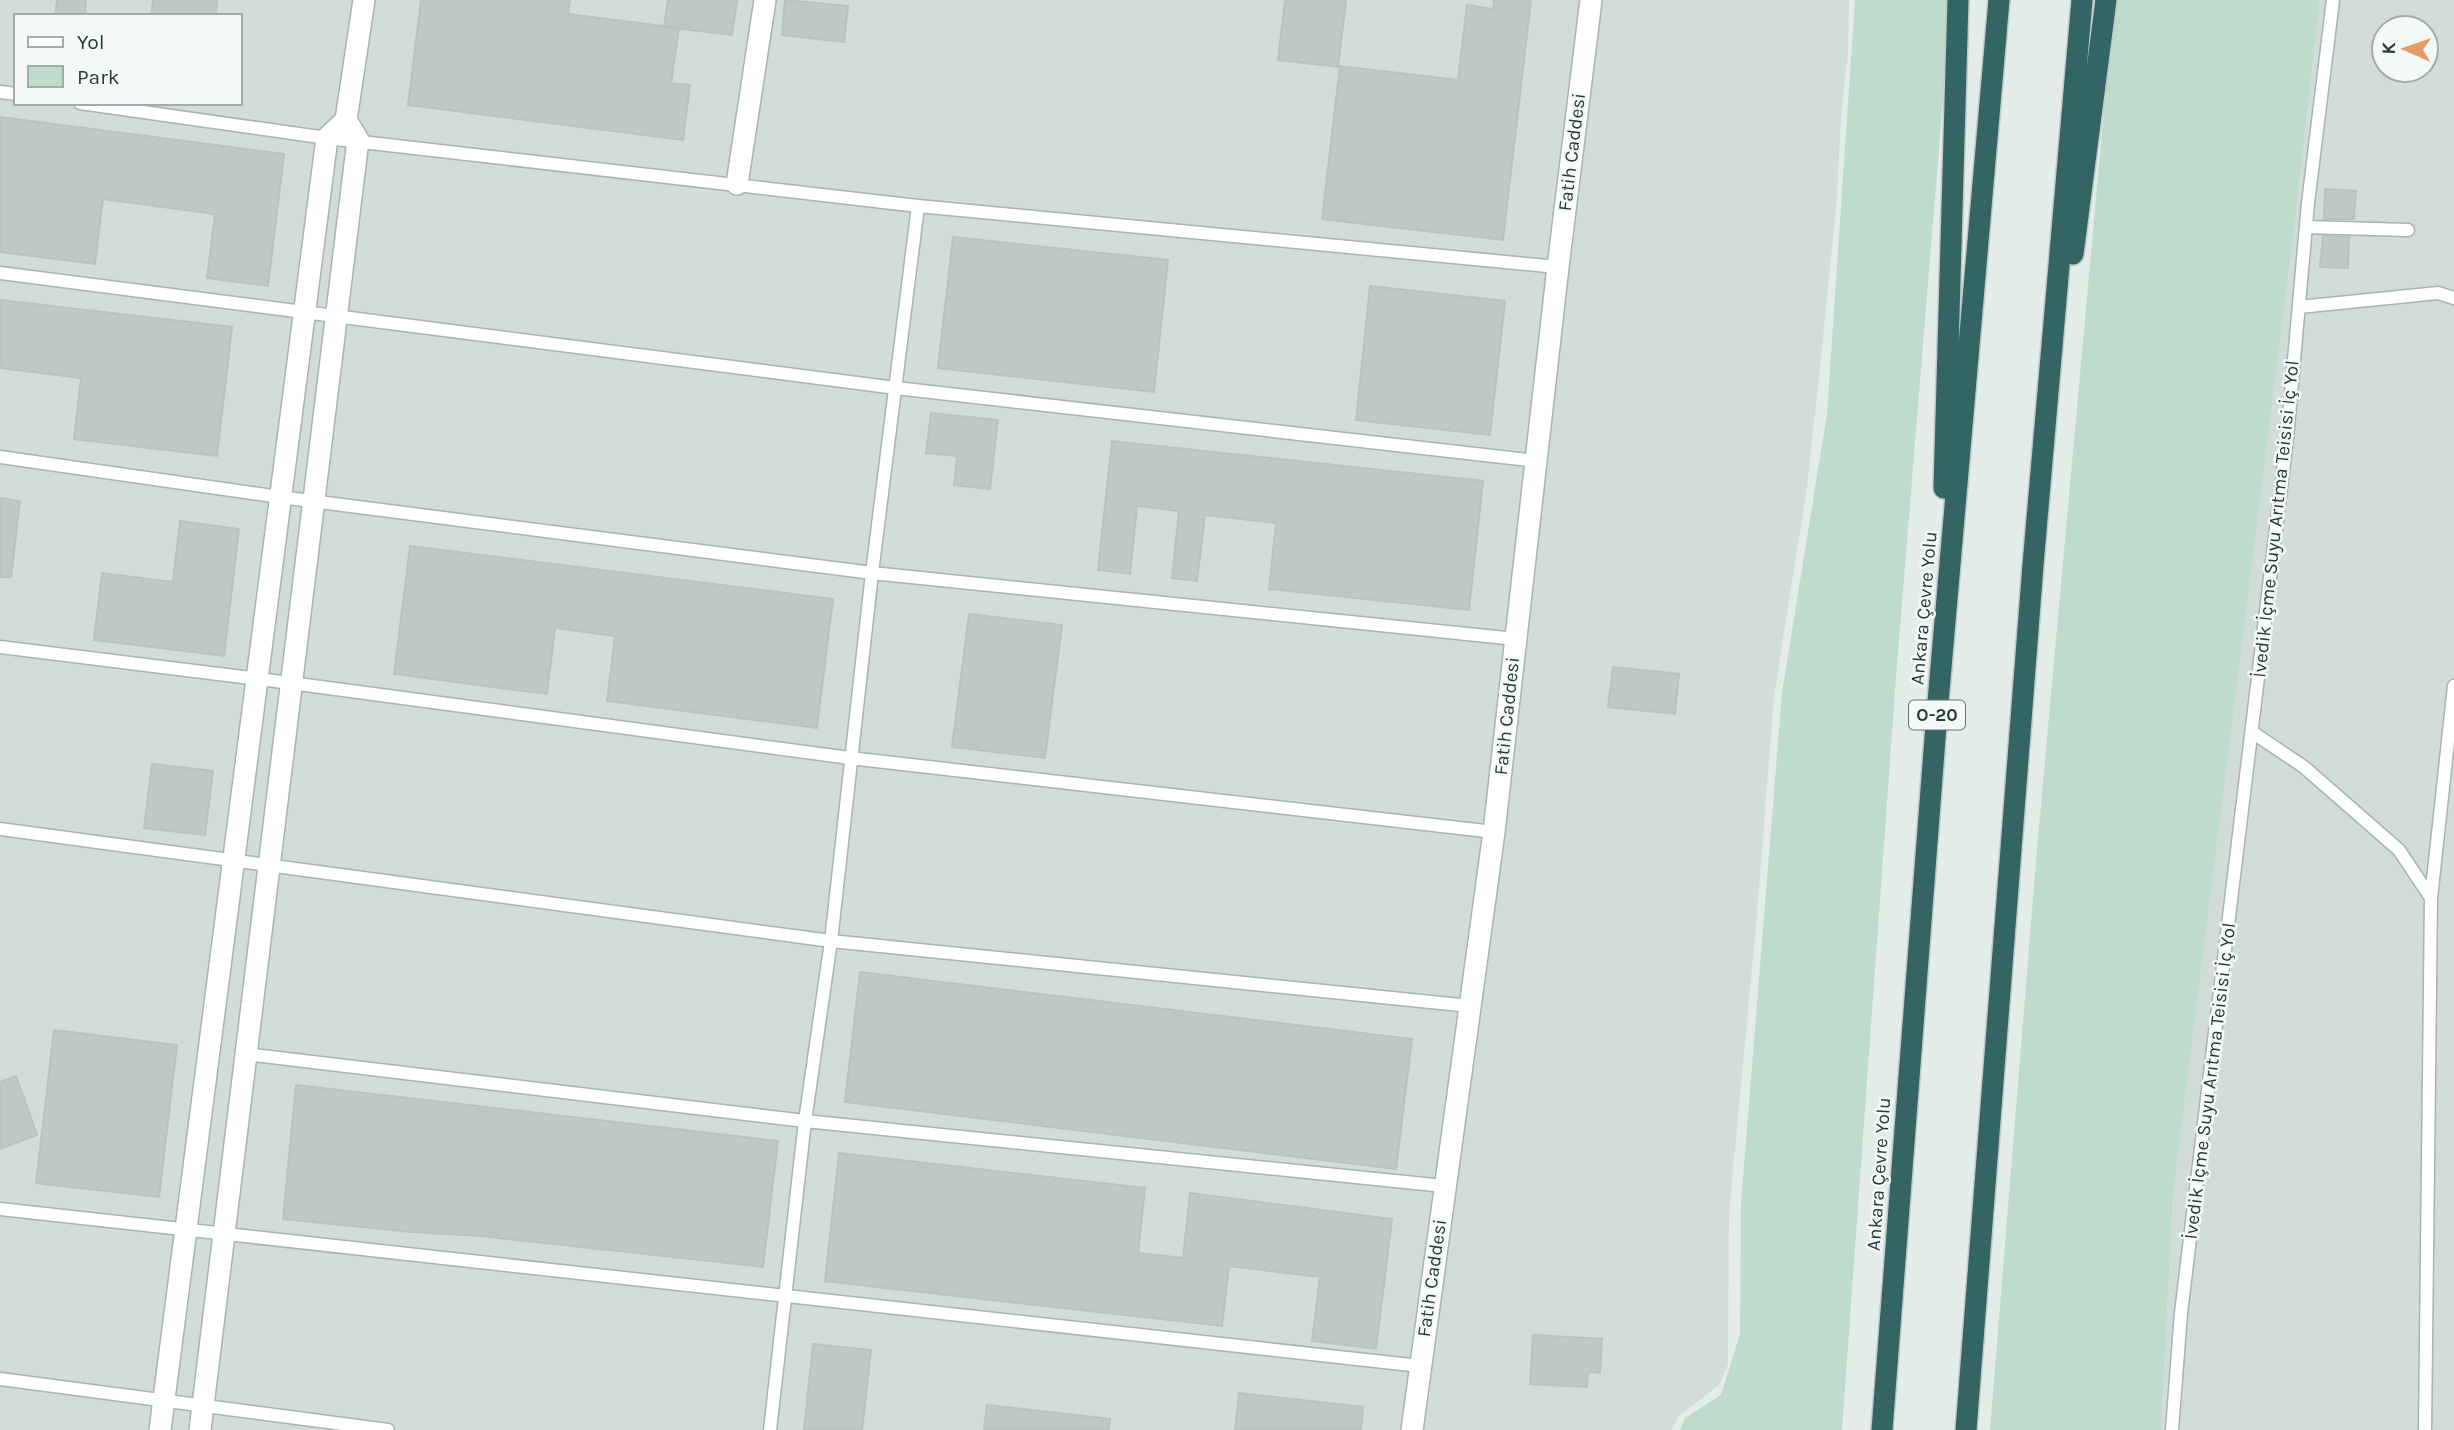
<svg xmlns="http://www.w3.org/2000/svg" width="2454" height="1430" viewBox="0 0 2454 1430" font-family="Karla,sans-serif">
	<style>
		.built { fill: #d2dcd9; fill-rule: evenodd }
		.green { fill: #bedbcb }
		.building { fill: #bcc9c6; stroke: #b6c5c1; stroke-width: 2 }
		.lines { fill: none; stroke-linecap: round; stroke-linejoin: round }
		.service-casing { stroke: #a7b4b2; stroke-width: 15 }
		.minor-casing { stroke: #a7b4b2; stroke-width: 24 }
		.tertiary-casing { stroke: #a7b4b2; stroke-width: 24 }
		.motorway-casing { stroke: #c2c8c8; stroke-width: 24 }
		.service { stroke: #fff; stroke-width: 12 }
		.minor { stroke: #fff; stroke-width: 21 }
		.tertiary { stroke: #fff; stroke-width: 21 }
		.motorway { stroke: #336564; stroke-width: 21 }
		.labels { text-anchor: middle; dominant-baseline: central; stroke-width: 5; stroke-linejoin: round; paint-order: stroke }
		.shield { fill: #f4f9f7; stroke: #637573; stroke-width: 2 }
		.shield-label { font-size: 18px; font-weight: bold; fill: #253c3a }
		.street-label { font-size: 19px; fill: #253c3a; stroke: #f4f9f7 }
	</style>
	<rect width="100%" height="100%" fill="#e4ecea"/>
	<path class="built" d="M0 0H1849L1848 54 1841 116 1837 197 1822 349 1807 487 1774 696 1757 915 1729 1213 1728 1364 1720 1384 1679 1416 1671 1430H0ZM16 16H240V103H16Z
		M2320 0H2454V1430H2161L2173 1194 2293 236ZM2384 28H2426V70H2384Z"/>
	<path class="green" d="M1855 0H1951L1896 677 1842 1430H1680L1685 1418 1721 1395 1740 1334 1741 1203 1782 693 1827 414Z
		M2114 0H2320L2293 236 2173 1194 2161 1430H1990L2037 849Z"/>
	<path class="building" d="M57 0H86L85 16H55Z
		M153 0H217L216 16H151Z
		M421 0H570L568 14 679 28 671 83 690 85 683 140 408 105Z
		M668 0H737L732 35 664 27Z
		M785 0 848 6 844 42 782 35Z
		M1285 0H1346L1338 67 1278 60Z
		M1494 0H1531L1503 240 1322 219 1340 66 1458 80 1467 5 1493 9Z
		M0 117 284 154 268 286 207 278 215 214 103 199 95 264 0 252Z
		M2325 189 2356 191 2354 219H2324Z
		M2323 236 2349 237 2348 268 2320 267Z
		M953 237 1168 260 1154 392 938 368Z
		M1370 286 1505 301 1490 435 1356 420Z
		M0 300 232 327 217 456 74 439 81 378 0 368Z
		M931 413 998 420 990 489 954 485 957 456 926 453Z
		M1112 441 1483 481 1469 610 1269 589 1276 523 1205 515 1197 581 1172 578 1179 511 1137 506 1130 574 1098 570Z
		M0 498 20 501 11 577H0Z
		M180 521 239 529 224 656 94 640 102 573 173 582Z
		M410 546 833 599 817 728 607 701 615 636 555 628 547 694 394 674Z
		M969 614 1062 625 1045 758 952 747Z
		M1613 667 1679 674 1675 714 1608 707Z
		M152 764 213 771 205 835 144 828Z
		M860 972 1412 1039 1396 1169 845 1102Z
		M54 1030 177 1045 159 1197 36 1183Z
		M16 1076 37 1135 0 1149V1082Z
		M296 1085 778 1141 763 1267 481 1236 411 1232 283 1219Z
		M839 1153 1145 1188 1138 1253 1183 1258 1190 1193 1392 1219 1376 1349 1312 1341 1320 1277 1229 1266 1222 1326 825 1281Z
		M1533 1335 1602 1339 1600 1373 1588 1372 1587 1387 1530 1384Z
		M813 1344 871 1350 862 1430H804Z
		M1239 1393 1363 1407 1361 1430H1235Z
		M987 1405 1110 1419 1109 1430H984Z"/>
	<g class="lines">
		<defs>
			<path id="service" d="M0 92 16 94
				M80 103 327 138 918 206 1558 267
				M2306 227 2408 230
				M0 273 896 388 1537 461
				M2299 307 2438 293 2454 298
				M0 457 280 497 872 573 1516 639
				M0 647 291 683 850 758 1494 832
				M2252 732 2304 767 2399 850 2431 898
				M0 829 831 941 1470 1006
				M246 1054 805 1121 1444 1186
				M0 1209 1420 1366
				M0 1379 388 1430
				M770 1430 805 1121 831 941 872 573 918 206
				M2172 1430 2181 1313 2287 438 2308 203 2333 0
				M2425 1430 2431 898 2454 686"/>
			<path id="minor" d="M737 184 765 0
				M160 1430 327 138 346 120
				M200 1430 358 140 346 120 364 0"/>
			<path id="tertiary" d="M1412 1430 1494 832 1558 267 1591 0"/>
			<path id="motorway" d="M2073 254 2106 0
				M1944 488 1958 0
				M1882 1430 1936 725 1999 0
				M1966 1430 2033 565 2082 0"/>
		</defs>
		<use href="#service" class="service-casing"/>
		<use href="#minor" class="minor-casing"/>
		<use href="#tertiary" class="tertiary-casing"/>
		<use href="#motorway" class="motorway-casing"/>
		<use href="#service" class="service"/>
		<use href="#minor" class="minor"/>
		<use href="#tertiary" class="tertiary"/>
		<use href="#motorway" class="motorway"/>
	</g>
	<g class="labels">
		<rect class="shield" x="1909" y="700.5" width="56" height="29" rx="5"/>
		<g class="shield-label">
			<text x="1937" y="715">O-20</text>
		</g>
		<g class="street-label">
			<text transform="translate(1572 152) rotate(-83)">Fatih Caddesi</text>
			<text transform="translate(2276 519) rotate(-84)">İvedik İçme Suyu Arıtma Teisisi İç Yol</text>
			<text transform="translate(1924 608) rotate(-85)">Ankara Çevre Yolu</text>
			<text transform="translate(1507 716) rotate(-84)">Fatih Caddesi</text>
			<text transform="translate(2210 1081) rotate(-83)">İvedik İçme Suyu Arıtma Teisisi İç Yol</text>
			<text transform="translate(1879 1174) rotate(-86)">Ankara Çevre Yolu</text>
			<text transform="translate(1432 1278) rotate(-82)">Fatih Caddesi</text>
		</g>
	</g>
	<rect x="14" y="14" width="228" height="91" fill="#f4f9f7" stroke="#a1adab" stroke-width="2"/>
	<rect x="28" y="37" width="35" height="10" fill="#ffffff" stroke="#a1adab" stroke-width="2"/>
	<text x="77" y="49" font-size="21" fill="#253c3a">Yol</text>
	<rect x="28" y="66" width="35" height="21" fill="#bedbcb" stroke="#a1adab" stroke-width="2"/>
	<text x="77" y="84" font-size="21" fill="#253c3a">Park</text>
	<g transform="translate(2405 49) rotate(272)"><circle r="33" fill="#f4f9f7" stroke="#a1adab" stroke-width="2"/>
	<path d="M0-5L12 26L0 18L-12 26Z" fill="#e59d68"/>
	<text y="-10" font-size="19" font-weight="bold" text-anchor="middle" fill="#253c3a">K</text>
	</g>
</svg>
